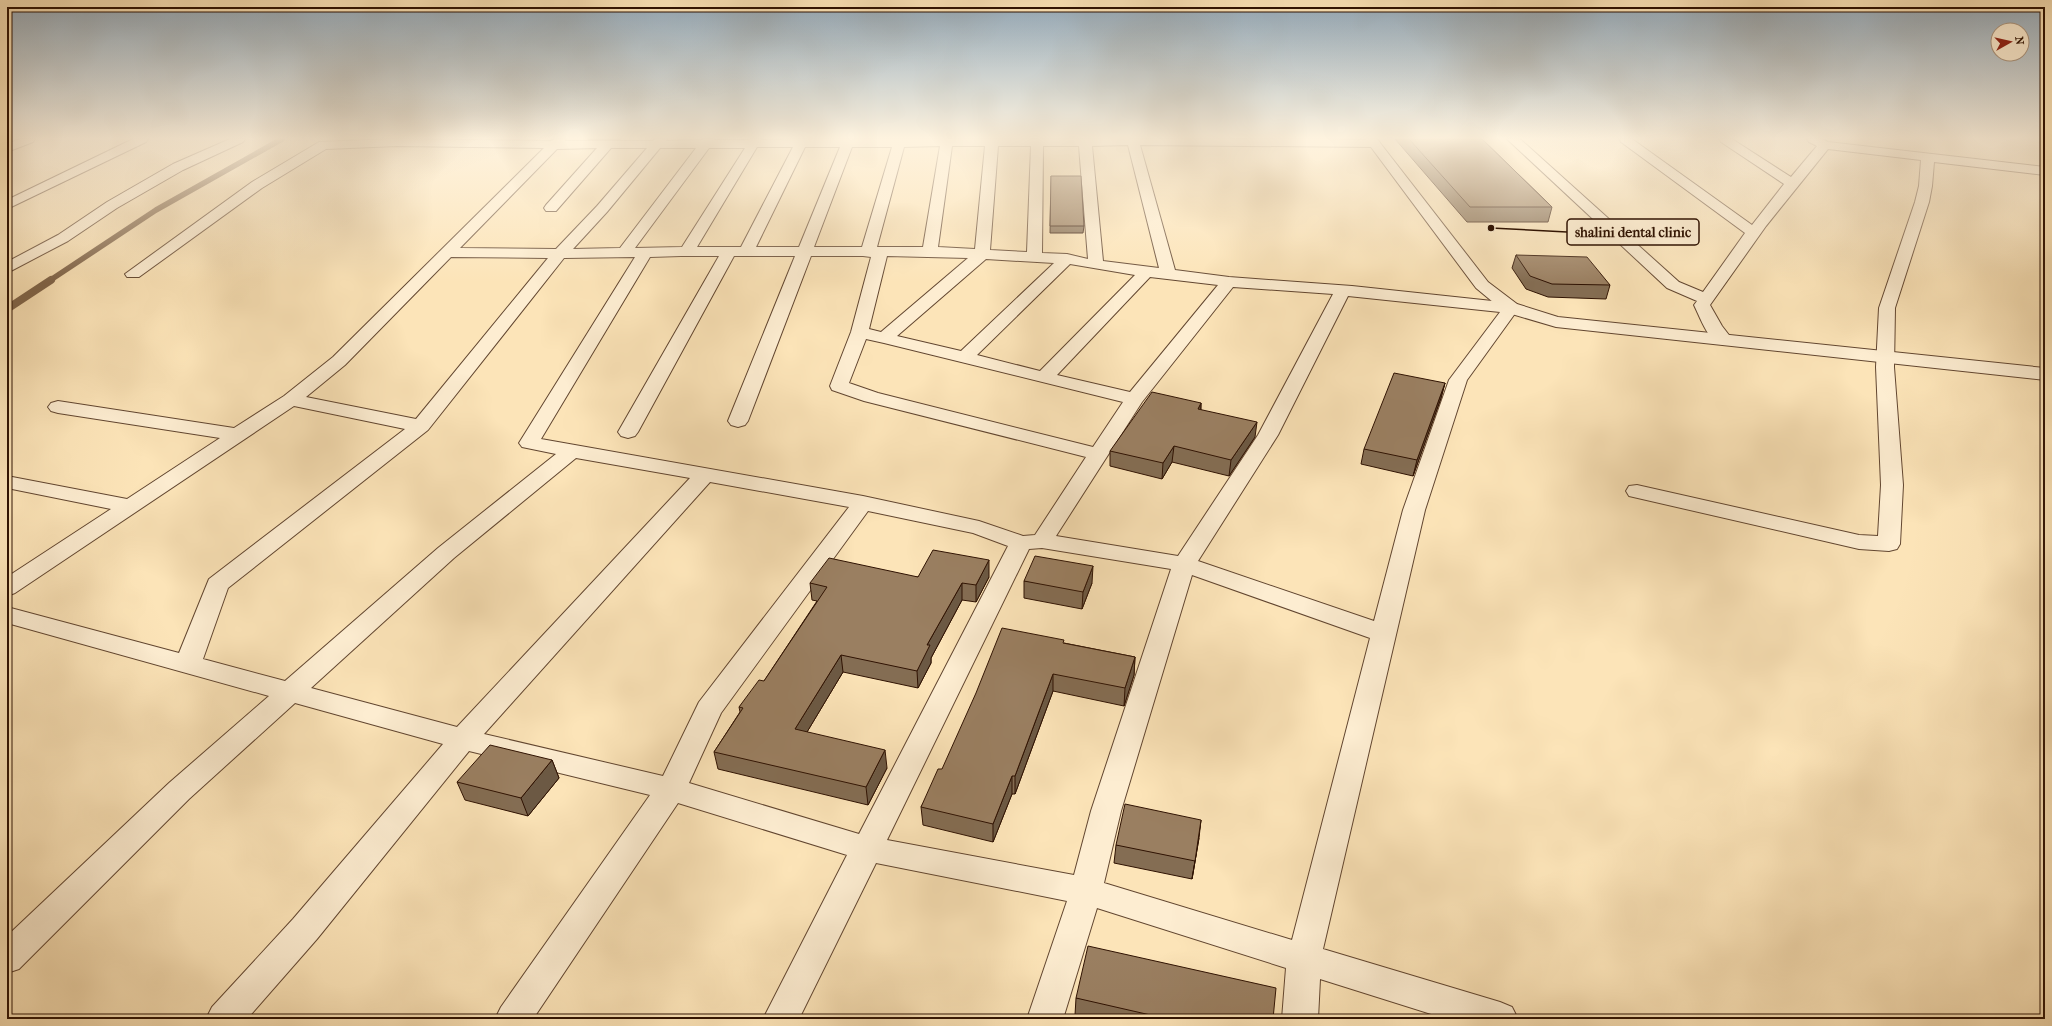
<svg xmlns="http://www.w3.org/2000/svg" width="2052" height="1026" viewBox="0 0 2052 1026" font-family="'IM FELL French Canon',serif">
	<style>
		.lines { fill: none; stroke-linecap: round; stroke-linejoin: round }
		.stream-far1 { stroke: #80654a; stroke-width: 5.5 }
		.stream { stroke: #80654a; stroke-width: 8 }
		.minor-casing { stroke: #624630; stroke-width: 2 }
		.tertiary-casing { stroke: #624630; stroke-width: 2 }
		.minor { fill: #fdedd1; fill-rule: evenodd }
		.tertiary { fill: #fdedd1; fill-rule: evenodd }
		.wall { fill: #846d53; stroke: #2f1202 }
		.shaded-wall { fill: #6c5944; stroke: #2f1202 }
		.building { fill: #9a7f61; stroke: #2f1202 }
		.leader { fill: none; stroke: #2f1202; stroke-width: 1.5 }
		.callout-dot { fill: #2f1202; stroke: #fdedd1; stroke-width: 1.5 }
		.callout { fill: #fdedd1; stroke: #2f1202; stroke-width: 1.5 }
		.callout-label { font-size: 14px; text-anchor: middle; font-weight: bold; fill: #2f1202 }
	</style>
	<rect width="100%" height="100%" fill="#fce4b8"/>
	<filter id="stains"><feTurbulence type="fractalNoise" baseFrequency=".005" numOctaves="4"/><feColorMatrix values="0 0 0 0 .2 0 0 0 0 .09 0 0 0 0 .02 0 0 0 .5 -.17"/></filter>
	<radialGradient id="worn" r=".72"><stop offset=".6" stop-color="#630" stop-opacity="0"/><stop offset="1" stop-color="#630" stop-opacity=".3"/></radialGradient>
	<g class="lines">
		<path class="stream-far1" d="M49 281 156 210 282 139"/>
		<path class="stream" d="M7 309 51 280"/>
		<defs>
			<path id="minor" d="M20 139H35L33 142 7 152V144Z
				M133 139H148L146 142 7 209V200Z
				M230 139H245L243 142 183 170 117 208 68 241 7 273V262L58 235 107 202 173 164Z
				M393 139 551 141 554 139H566L565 141H653L655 139H667L666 141 702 140 703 139H715L714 140H749L750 139H762L761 140 797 139H1318L1378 140 1380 143 1378 146 1374 147 1140 145 1175 270 1229 277 1352 286 1511 303 1517 304 1519 308 1467 380 1425 510 1323 949 1500 1002 1512 1007 1518 1019H1447L1320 979 1318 1019H1282L1286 968 1097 908 1063 1019H1027L1067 901 876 863 799 1019H763L847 855 678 803 533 1019H495L501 1007 650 795 469 751 317 939 247 1019H206L212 1007 293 919 443 744 295 703 189 799 19 969 7 973V936L169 783 269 696 7 623V607L179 653 209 579 405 429 294 406 15 593 7 596V577L111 509 7 488V476L127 499 220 438 58 413 51 411 48 407 51 403 58 401 234 428 284 396 333 357 544 148 397 146 326 149 262 188 139 277H127L125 274 252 182 319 142ZM1128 145 1159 268 1103 261 1092 146ZM940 146 923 247H877L904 147ZM952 146H985L975 249 938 247ZM998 146H1031L1027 252 990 250ZM1043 146H1079L1088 259 1067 254 1042 253ZM757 147H793L741 247H697ZM805 147H840L799 247H756ZM852 147H892L862 247H814ZM597 148 546 205 544 208 546 211H556L611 148H647L597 206 556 249 460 248 557 149ZM660 148H696L620 248 573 249 607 212ZM709 148H745L682 247 635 248ZM681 256H719L618 432 621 436 628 438 635 436 638 432 734 256H795L728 421 731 425 738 427 745 425 748 421 811 256H863L871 257 851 332 830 386 832 390 864 401 1086 457 1035 535 1023 536 979 521 863 496 541 439 650 257ZM887 256 968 258 881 332 869 329ZM451 257 548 258 416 419 306 397 345 365ZM635 257 519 443 522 447 556 454 438 548 285 681 203 659 228 588 428 430 564 258ZM986 259 1054 263 961 351 897 336ZM1070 264 1135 275 1040 371 977 355ZM1150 277 1218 285 1130 392 1057 375ZM1233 287 1333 294 1258 435 1178 556 1056 536 1142 402ZM1348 296 1500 312 1449 380 1403 510 1374 621 1198 561 1278 435ZM866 339 884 343 1123 402 1093 447 878 393 849 383ZM576 458 690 478 457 727 311 688 454 558ZM710 482 849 507 699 702 663 776 484 734ZM868 511 973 533 1008 546 859 834 689 783 721 713ZM1042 548 1171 569 1091 811 1074 875 887 840 1029 549ZM1192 575 1370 638 1292 940 1104 883 1121 811Z
				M1507 139H1520L1679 282 1703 292 1745 233 1621 142 1619 139H1632L1752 225 1784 184 1721 142 1719 139H1732L1791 177 1817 146 1809 142 1807 139H1822L1828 142 2045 167V175L1934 162 1932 186 1929 202 1895 308 1894 367 1903 485 1900 544 1897 549 1889 551 1859 549 1629 496 1626 491 1629 486 1637 485 1859 535 1878 536 1881 485 1876 367 1879 308 1915 202 1919 186 1921 160 1828 149 1766 226 1710 305 1722 326 1732 339 1729 343C1725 344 1721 345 1717 343 1707 337 1699 315 1694 305L1697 301 1667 288Z"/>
			<path id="tertiary" d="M1365 139H1377L1488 282 1517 304 1558 317 2045 368V380L1556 327 1505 312 1476 288Z"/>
		</defs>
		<use href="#minor" class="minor-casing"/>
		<use href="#tertiary" class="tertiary-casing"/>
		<use href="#minor" class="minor"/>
		<use href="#tertiary" class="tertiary"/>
	</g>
	<path class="wall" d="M588 139H621L588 140Z
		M1395 139H1482L1552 207 1548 222H1467Z
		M1051 176 1084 226 1083 233H1050Z
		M1516 255 1610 285 1606 299 1548 297 1526 289 1512 268Z
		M1445 383 1441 398 1413 476 1361 464 1364 449Z
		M1201 403V410L1255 437 1229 476 1172 462 1162 479 1110 466V451Z
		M918 577H989L976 602 962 600 931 658V663L918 688 843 672 807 732 887 768 868 805 718 769 714 752 740 712 739 707 764 681 817 601 812 600 810 583Z
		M1024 581 1092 583 1082 609 1024 598Z
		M1064 643 1135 657 1134 675 1124 706 1053 691 1015 794H1012L993 842 923 825 921 807 942 769Z
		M552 760 559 778 528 816 465 800 457 782Z
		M1199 838 1192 879 1114 863 1116 845Z
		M1076 998 1273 1019H1090L1075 1015Z"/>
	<path class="shaded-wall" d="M1445 383 1441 398 1413 476 1417 460Z
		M1201 403 1200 419 1198 409Z
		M1257 422 1255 437 1229 476 1231 460Z
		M1174 446 1172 462 1162 479 1163 463Z
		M989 560V577L976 602V585Z
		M1093 566 1092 583 1082 609 1083 592Z
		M962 583V600L931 658V663L918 688 917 671 927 645Z
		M841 655 843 672 798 747 795 729Z
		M1135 657 1134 675 1124 706 1125 688Z
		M1053 674V691L1015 794V776Z
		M885 750 887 768 868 805 866 787Z
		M552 760 559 778 528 816 521 798Z
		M1012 776V794L993 842V824Z
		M1201 820 1199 838 1192 879 1195 861Z"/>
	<path class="building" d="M1409 139H1482L1552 207H1470Z
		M1051 176H1081L1084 226H1050Z
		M1516 255 1587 257 1610 285 1552 284 1530 276Z
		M1394 373 1445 383 1417 460 1364 449Z
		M1152 392 1201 403 1198 409 1257 422 1231 460 1174 446 1163 463 1110 451Z
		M933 550 989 560 976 585 962 583 927 645H930L917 671 841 655 795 729 885 750 866 787 714 752 743 708 739 707 759 680 764 681 827 587 810 583 829 558 918 577Z
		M1035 556 1093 566 1083 592 1024 581Z
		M1002 628 1064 640 1063 643 1135 657 1125 688 1053 674 1015 776H1012L993 824 921 807 938 769H942L976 693Z
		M490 745 552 760 521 798 457 782Z
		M1125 804 1201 820 1195 861 1116 845Z
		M1088 946 1276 988 1273 1019H1168L1076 998Z"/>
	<linearGradient id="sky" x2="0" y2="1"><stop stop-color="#94abbc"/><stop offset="0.49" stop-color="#fef3df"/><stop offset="1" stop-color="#fef3df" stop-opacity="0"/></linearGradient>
	<rect width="2052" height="282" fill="url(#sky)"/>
	<path class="leader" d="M1491 228L1567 232"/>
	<circle class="callout-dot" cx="1491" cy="228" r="4"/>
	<rect class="callout" x="1567" y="219" width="132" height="26" rx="4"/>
	<g class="callout-label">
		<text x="1633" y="237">shalini dental clinic</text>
	</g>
	<rect width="2052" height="1026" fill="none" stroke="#fce4b8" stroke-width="24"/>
	<rect x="8" y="8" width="2036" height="1010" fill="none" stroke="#2f1202" stroke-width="2"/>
	<rect x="12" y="12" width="2028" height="1002" fill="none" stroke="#2f1202"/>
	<g transform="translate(2010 42) rotate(82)"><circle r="19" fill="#fdedd1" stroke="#ab957e"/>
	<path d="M0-3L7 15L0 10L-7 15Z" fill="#8f2418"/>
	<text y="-6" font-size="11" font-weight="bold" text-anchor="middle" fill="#2f1202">N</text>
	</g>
	<rect width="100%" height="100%" filter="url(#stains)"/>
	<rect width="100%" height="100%" fill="url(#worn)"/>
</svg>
